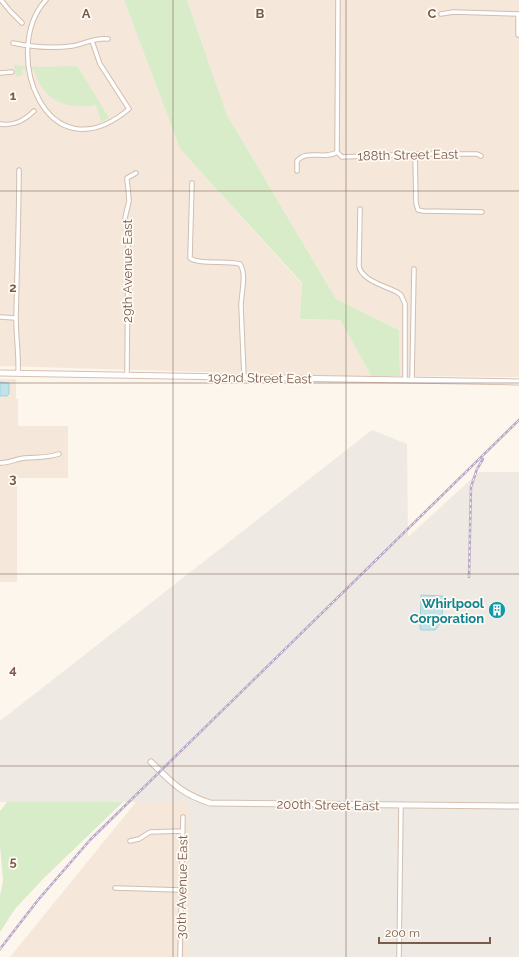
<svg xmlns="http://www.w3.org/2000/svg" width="519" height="957" viewBox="0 0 519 957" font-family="Raleway,sans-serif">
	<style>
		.residential { fill: #f5e8da }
		.industrial { fill: #efe9e4 }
		.green { fill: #d8ecc9 }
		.water { fill: #bfe3e8; stroke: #a5d3da }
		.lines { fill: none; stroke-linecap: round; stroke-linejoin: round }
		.street-casing { stroke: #d1beb0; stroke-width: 5.5 }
		.secondary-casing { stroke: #d6c0b0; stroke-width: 7 }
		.street { stroke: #fff; stroke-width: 3.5 }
		.secondary { stroke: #fff; stroke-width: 5 }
		.rail-casing { stroke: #b9a8c9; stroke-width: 2.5 }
		.rail { stroke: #fffaf3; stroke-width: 1; stroke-dasharray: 3; stroke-linecap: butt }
		.grid { fill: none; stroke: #7a5c4d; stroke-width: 1; stroke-opacity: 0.55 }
		.labels { text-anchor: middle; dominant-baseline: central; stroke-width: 3.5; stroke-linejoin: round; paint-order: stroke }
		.street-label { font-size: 13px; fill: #7a5c4d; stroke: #fffaf3 }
		.culture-label { font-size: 13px; font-weight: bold; fill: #0d838f; stroke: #fffaf3; text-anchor: end }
		.grid-label { font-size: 13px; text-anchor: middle; font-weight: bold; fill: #7a5c4d; stroke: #fffaf3; stroke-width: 3.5; stroke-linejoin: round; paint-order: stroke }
	</style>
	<rect width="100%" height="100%" fill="#fdf6ec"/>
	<path class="residential" d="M0 0H124L180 149 302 284 300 319 340 320 372 377 0 366Z
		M187 0H519V377L400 376 399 330 336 299 227 115Z
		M0 379H16V399H18V426H68V478H17V582H0Z
		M136 802H190V957H10Z"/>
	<path class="industrial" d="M372 430 407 444 408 537 479 472H519V957H190L189 802H0V721Z"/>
	<path class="green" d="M124 0H187L227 115 336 299 399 330 400 376 372 377 340 320 300 319 302 283 180 149Z
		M14 65 39 67 76 66 78 67 109 118 101 122 96 105C65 110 44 101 34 70L22 69 23 75 16 77Z
		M7 802H123L43 879 15 909 0 932V896L3 881 0 846V811Z"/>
	<path class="water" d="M0 382 9 383V394L7 396H0Z
		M421 595 443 596 442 621 435 630H421L420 629Z"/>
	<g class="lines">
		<defs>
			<path id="street" d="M1 0 10 11 22 23
				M46 0C0 49 45 179 129 109L100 64 92 41
				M441 14 453 12 519 14
				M518 14V35
				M13 43C33 47 52 49 72 46 84 44 96 37 108 39
				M0 73 12 72
				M0 124C14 126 24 121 34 111
				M337 152 338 0
				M337 152 342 157 415 154H477L481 156
				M415 154 416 203 418 210 423 211 482 212
				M297 171V161C306 149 326 160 337 152
				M192 183 190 258C198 265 227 260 240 264 247 274 241 294 241 306 242 330 243 354 244 377
				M360 209 359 266C361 280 385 286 397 292L401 295 405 304V380
				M0 317 16 318
				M18 373C19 355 16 337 16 318 17 269 19 219 19 170
				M127 375 128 245V231L125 218 129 201 128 188 127 180V178L136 173
				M412 380 414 269
				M0 463C9 463 16 459 25 458 37 457 47 458 59 454
				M130 841 139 839 150 832 183 831
				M115 888 181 890
				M180 957 183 817
				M399 957 401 806"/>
			<path id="secondary" d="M0 373 519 382
				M151 762C172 783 182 794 210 803L519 806"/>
		</defs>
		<use href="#street" class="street-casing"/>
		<use href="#secondary" class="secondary-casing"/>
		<use href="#street" class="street"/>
		<use href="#secondary" class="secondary"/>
		<defs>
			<path id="rail" d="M469 577 471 487 477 469 483 459
				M0 949 38 900 90 840 519 420"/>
		</defs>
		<use href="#rail" class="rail-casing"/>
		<use href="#rail" class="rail"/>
	</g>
	<path class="grid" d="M173 0V957M346 0V957M0 191H519M0 383H519M0 574H519M0 766H519"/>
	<defs>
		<symbol id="building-disc" viewBox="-11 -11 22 22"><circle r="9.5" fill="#0f9aa8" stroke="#fffaf3"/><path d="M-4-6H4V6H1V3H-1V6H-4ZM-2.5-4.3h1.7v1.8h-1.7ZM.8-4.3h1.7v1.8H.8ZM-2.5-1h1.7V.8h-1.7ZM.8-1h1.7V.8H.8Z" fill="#fff"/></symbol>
	</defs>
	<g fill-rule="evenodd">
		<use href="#building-disc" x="487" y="600" width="20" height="20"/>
	</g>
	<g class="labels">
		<g class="street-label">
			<text transform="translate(408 155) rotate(-1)">188th Street East</text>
			<text transform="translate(127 271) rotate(-90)">29th Avenue East</text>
			<text transform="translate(260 378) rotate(1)">192nd Street East</text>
			<text transform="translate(328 805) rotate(1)">200th Street East</text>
			<text transform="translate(182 887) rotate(-89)">30th Avenue East</text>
		</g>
		<g class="culture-label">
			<text x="484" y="603">Whirlpool<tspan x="484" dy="15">Corporation</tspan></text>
		</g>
	</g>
	<g class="grid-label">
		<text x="86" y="18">A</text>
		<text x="260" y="18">B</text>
		<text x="432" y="18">C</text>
		<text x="13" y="100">1</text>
		<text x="13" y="292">2</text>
		<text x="13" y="483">3</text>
		<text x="13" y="674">4</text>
		<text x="13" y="866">5</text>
	</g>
	<path d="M379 937v6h111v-6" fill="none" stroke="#7a5c4d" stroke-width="2"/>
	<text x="385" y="937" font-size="12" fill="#7a5c4d" stroke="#fffaf3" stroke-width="3" paint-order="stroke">200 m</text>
</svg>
